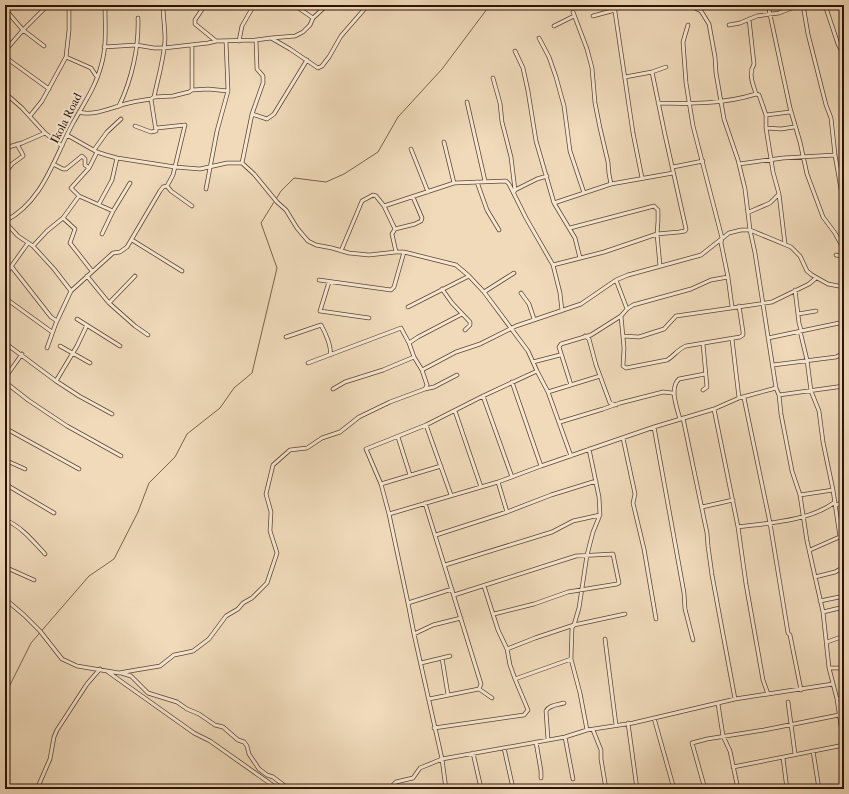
<svg xmlns="http://www.w3.org/2000/svg" width="849" height="794" viewBox="0 0 849 794" font-family="'IM FELL French Canon',serif">
	<style>
		.lines { fill: none; stroke-linecap: round; stroke-linejoin: round }
		.stream { stroke: #7a624c; stroke-width: 1 }
		.minor-casing { stroke: #5e4532; stroke-width: 4.5 }
		.minor { stroke: #f5e7d2; stroke-width: 3 }
		.labels { text-anchor: middle; dominant-baseline: central; stroke-width: 4; stroke-linejoin: round; paint-order: stroke }
		.street-label { font-size: 12px; fill: #2d1305; stroke: #f5e7d2 }
	</style>
	<rect width="100%" height="100%" fill="#f0daba"/>
	<filter id="stains"><feTurbulence type="fractalNoise" baseFrequency=".005" numOctaves="4"/><feColorMatrix values="0 0 0 0 .2 0 0 0 0 .09 0 0 0 0 .02 0 0 0 .5 -.17"/></filter>
	<radialGradient id="worn" r=".72"><stop offset=".6" stop-color="#630" stop-opacity="0"/><stop offset="1" stop-color="#630" stop-opacity=".3"/></radialGradient>
	<g class="lines">
		<path class="stream" d="M276 199 281 191 294 178 326 182 344 174 378 152 398 117 442 69 490 5
			M5 695 31 643 89 576 114 559 138 512 149 483 175 457 187 434 220 408 234 388 252 373 277 268 261 223 274 202"/>
		<defs>
			<path id="minor" d="M205 5 195 20V24L216 41
				M294 5 313 18
				M614 5 633 133 642 178
				M689 5 701 11 709 24 715 57 716 73 724 119 738 160 745 189 750 230 755 253 776 388 779 395 781 414 792 471 800 495 807 541 823 612 829 668 837 699 844 746
				M768 5 790 108 800 142 807 174 823 217 835 233 844 250
				M803 5 808 34 826 105 831 118 835 155 844 206
				M825 5 838 44 844 56
				M185 7 186 5
				M5 9 23 30 44 46
				M573 12 587 49 592 68 595 103 600 128 608 162 609 174 611 184
				M593 16 615 10
				M749 19 754 64C748 74 753 84 756 94L759 95 766 115V128
				M688 25 683 42 686 83 693 126 722 238 721 243 728 277 732 307
				M729 25 740 23 757 16 779 13 799 5
				M554 26 574 16
				M271 38 295 36 303 32 310 25 313 18 327 5
				M539 38 549 57 556 77 564 106 570 151 584 193
				M239 41 242 26 254 5
				M104 47 136 45 154 48H164L208 43 216 41 256 40 271 38 290 49 318 68 322 66 329 57 341 36 368 5
				M5 51 23 30 48 5
				M515 51 523 68 528 91 536 141 554 203 575 238 580 258
				M5 57 49 89
				M66 57 91 68 97 77
				M652 72 666 67
				M493 78 500 103 502 122 511 157 515 190 514 192
				M192 90V45
				M5 93 22 108 45 133 62 146
				M154 97 173 96 189 92 192 90 208 89 228 91
				M467 102 485 181
				M658 103C691 104 724 104 756 94
				M119 106C132 79 139 47 138 18
				M79 112C92 116 108 109 119 106 129 102 140 101 151 99L154 97C158 78 164 59 165 39 165 28 163 16 163 5
				M252 114 267 119 274 114 307 60
				M766 115 790 112
				M30 116 42 101 66 57 69 30V5
				M135 126 151 132 156 131 151 99
				M67 135 97 152 106 155 117 158 175 167 200 169 227 163H242L254 174 277 202 286 210 297 228 308 241 316 245 332 248 349 253 369 255 396 252H404L456 265 469 276 484 292 528 351 537 371 548 392 571 456
				M444 142 454 183
				M5 148 22 143 45 133
				M411 149 428 192
				M94 150 107 132 121 119
				M97 152 89 168 71 188 79 196 113 211
				M242 163 252 114 263 83V76L257 69 256 40
				M53 164 63 169H66L82 156 85 159V165L89 168
				M739 164 783 158 835 155
				M673 167 703 161
				M5 173 12 164 23 156V155L17 144
				M477 182 487 210 499 230
				M167 186 171 191 192 206
				M206 189 217 131 228 91 226 41
				M515 190 537 179 547 176
				M779 194 785 244
				M554 203 611 184 673 173
				M99 204 112 180 117 158
				M384 206 395 229 392 234 396 252
				M749 212 770 203 779 194 773 172 766 128 781 129 794 127
				M63 218 75 229 70 243 92 271
				M5 221C43 202 54 158 73 123 83 105 96 86 101 66 107 47 105 25 105 5
				M5 222 18 236 33 246 54 269 71 291
				M570 228 654 206 658 210V221L657 234 660 266
				M395 229 415 224 421 221 422 218 413 197
				M102 234 113 211 130 183
				M132 240 182 271
				M33 246 47 231 63 218 79 196
				M341 251 362 201 373 195 376 196 384 206 454 183 506 181 509 184 526 218 553 265 560 293 562 311
				M836 255 844 257
				M553 265 604 252 657 234 679 232 685 231 686 229 665 135 652 72 625 77
				M11 266 51 317 57 321
				M5 275 28 243
				M87 276 109 303 135 326 148 335
				M319 280 391 290 394 287 404 252
				M616 280 627 309
				M329 282 320 311 369 318
				M442 289 452 303 470 322V325L465 330
				M795 290 799 323 801 330
				M484 292 514 273
				M521 293 529 304 534 319
				M5 298 52 332
				M109 303 135 276
				M408 307 469 276
				M798 314 816 311
				M621 316 624 348 623 366 626 368 667 360C674 356 678 349 686 346L740 337 743 335V332L739 306
				M77 319 120 346
				M800 331 807 360 811 391 819 411 823 442 833 490 840 537
				M585 336 589 339 596 365 610 403 616 405
				M623 336 639 337 664 329 676 316 772 302 809 284 816 278
				M286 337 321 325C325 332 332 347 330 355
				M768 338 844 322
				M732 339 739 398
				M5 343 56 381 79 396 112 414
				M409 343 418 337 462 314
				M60 346 90 363
				M47 348 56 323 71 291 113 253 120 252 127 247 160 191 163 187 167 186 173 175 185 125 157 128
				M533 362 560 355
				M308 363 401 328 409 343 414 357 422 370
				M773 365 836 357 844 353
				M5 378 22 354
				M56 381 77 346 87 325
				M5 382 28 400 67 426 121 456
				M512 382 541 466
				M571 385 559 347 561 344 591 335 621 316 627 309 633 305 691 289 711 280 728 277
				M333 389 345 382 383 370 414 357
				M425 389 434 387 457 375
				M703 390 707 387 703 344
				M548 392 600 376
				M779 395 844 386
				M483 396 512 477
				M744 398 770 523 788 633 790 635 801 690
				M714 409 738 527 746 584 763 680 768 694
				M455 411 481 487
				M683 418 707 533 708 546 712 575 735 699
				M680 419C677 408 669 388 679 379L705 374
				M560 422 603 409 620 403 663 392 672 393 674 394
				M426 425 451 495
				M654 427 684 593 685 609 693 640
				M5 428 79 469
				M398 437 410 475
				M623 438 635 494 633 503 644 549 656 619
				M5 460 25 469
				M498 482 507 512
				M5 484 54 513
				M381 484 441 466
				M800 495 833 490
				M425 503 481 684 479 689 429 699
				M836 505 844 502
				M702 507 733 500
				M389 514 498 482 541 466 654 427 714 409 739 398 776 388
				M5 520C21 526 33 541 45 554
				M738 527C769 523 810 521 835 502
				M436 535 507 512 551 495 596 481
				M810 550 844 535
				M445 565 552 532 573 521 600 515
				M5 567 34 580
				M815 577 835 572 844 567
				M454 595 576 556 613 554 619 583 617 584 568 592 534 604 494 614
				M5 599 24 615 40 631 62 659 77 666 119 673 136 670 160 666 174 655 184 653 193 651 209 639 226 616 238 609 243 603 252 598 267 583 277 553 270 531 271 512 266 494 273 465 290 450 307 448 322 438 340 432 359 417 390 402 425 389 427 385 422 370 456 352 480 344 516 326 581 304 616 280 628 275 701 255 729 233 741 230H750L791 247 800 256 807 271 812 275 828 284 844 287
				M820 601 844 596
				M408 603 452 589
				M823 612 844 607
				M414 634 433 625 461 618
				M605 639 616 725
				M827 642 844 636
				M507 649 535 638 574 625 625 614
				M442 658 448 695
				M421 663 450 656
				M829 668H844
				M108 672 194 733 210 741 278 789
				M121 673 131 676 148 693 177 702 187 709 199 714 215 725 223 727 238 740 244 742 247 746 249 754 259 769 267 775 273 777 289 789
				M515 679 571 659
				M479 689 492 698
				M837 699 844 698
				M788 702 795 754
				M718 704 723 736 730 751 738 789
				M654 718 674 789
				M628 723 637 789
				M434 728 524 715 528 710 515 679 510 665 507 649 498 630 484 586
				M587 730 580 693 571 659 572 628 574 625 579 608 587 555 593 532 600 515 599 497 589 449
				M593 730 601 750V759L606 789
				M565 737 573 779
				M548 740 546 711C549 705 558 705 564 703
				M536 742 541 771V778
				M504 748 513 788
				M813 751 819 789
				M473 753 481 788
				M783 758 787 789
				M733 767 844 745
				M37 789 50 759 54 737 57 730 87 684 100 669
				M389 789 396 782 413 778 420 768 442 759 565 737 587 730 633 723 735 699 833 684
				M446 789 442 759 414 634 408 603 389 514 381 484 366 449 426 425 483 396 537 371
				M705 789 692 743 707 739 764 730 839 715"/>
		</defs>
		<use href="#minor" class="minor-casing"/>
		<use href="#minor" class="minor"/>
	</g>
	<g class="labels">
		<g class="street-label">
			<text transform="translate(66 118) rotate(-63)">Ikola Road</text>
		</g>
	</g>
	<rect width="849" height="794" fill="none" stroke="#f0daba" stroke-width="20"/>
	<rect x="6" y="6" width="837" height="782" fill="none" stroke="#2d1305" stroke-width="2"/>
	<rect x="10" y="10" width="829" height="774" fill="none" stroke="#2d1305"/>
	<rect width="100%" height="100%" filter="url(#stains)"/>
	<rect width="100%" height="100%" fill="url(#worn)"/>
</svg>
